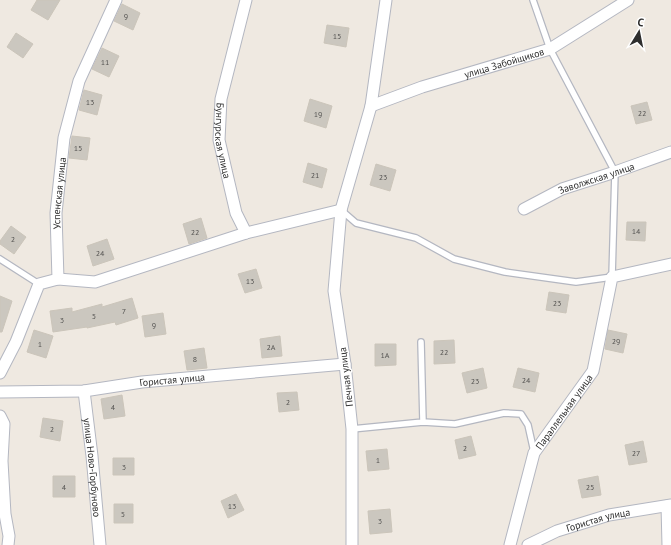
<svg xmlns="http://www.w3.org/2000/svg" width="671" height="545" viewBox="0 0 671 545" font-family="'PT Sans',sans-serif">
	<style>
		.building { fill: #cbc7bf; stroke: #cbc5ba }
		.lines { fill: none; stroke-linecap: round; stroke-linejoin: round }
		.service-casing { stroke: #b4b7c1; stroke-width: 8 }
		.minor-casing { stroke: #b4b7c1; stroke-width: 13 }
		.service { stroke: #fff; stroke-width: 5.5 }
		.minor { stroke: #fff; stroke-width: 11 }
		.labels { text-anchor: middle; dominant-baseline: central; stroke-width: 3; stroke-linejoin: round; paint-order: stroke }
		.number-label { font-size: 8px; fill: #555452 }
		.street-label { font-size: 10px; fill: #2e2e2e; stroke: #fff }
	</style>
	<rect width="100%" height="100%" fill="#efe9e1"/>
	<path class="building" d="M37 0H60L48 20 31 10Z
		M122 4 140 13 133 30 114 21Z
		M327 25 349 28 346 47 324 43Z
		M16 33 33 44 23 58 7 47Z
		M102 48 119 56 109 77 92 69Z
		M84 90 102 95 97 115 79 110Z
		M310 99 332 106 326 128 304 121Z
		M647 102 652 120 636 124 631 106Z
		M72 136 90 138 87 160 69 158Z
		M308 163 327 169 322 188 303 182Z
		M376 164 396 170 390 191 370 185Z
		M201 218 207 238 189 244 183 224Z
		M627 222H646L645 241 626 240Z
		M11 226 26 237 14 254 0 244V241Z
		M107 239 114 259 93 266 87 246Z
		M256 269 262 288 245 293 238 274Z
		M549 292 569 295 566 313 546 310Z
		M0 296 12 301 2 332H0Z
		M132 298 138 318 116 325 115 322 87 328V327L53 332 50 311 72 308V312L102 304V307Z
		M163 313 166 334 145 337 142 316Z
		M34 330 53 336 46 358 27 352Z
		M608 330 627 334 623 353 605 349Z
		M280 336 282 356 262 358 260 339Z
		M454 340 455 363 434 364V341Z
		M375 344H396V365L375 366Z
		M204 348 207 368 187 370 184 351Z
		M483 368 487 388 467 393 462 373Z
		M518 368 539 373 535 392 513 387Z
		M297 392 299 410 279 412 277 393Z
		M122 395 125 416 104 419 101 399Z
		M43 418 63 421 60 441 40 437Z
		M471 436 476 455 459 459 455 440Z
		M643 441 647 462 629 465 625 445Z
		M387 449 389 469 368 471 366 451Z
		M113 458H134V475H113Z
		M53 476H75V497H53Z
		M598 476 601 495 582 498 578 480Z
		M236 494 244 510 228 518 221 501Z
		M114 504H133V523H114Z
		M390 509 392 532 370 534 368 511Z"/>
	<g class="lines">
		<defs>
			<path id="service" d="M341 210 356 223 416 238 454 259 505 272 576 282 612 277 615 172 550 49 533 0
				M0 259 39 284
				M423 422 455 424 504 413 521 414 528 425 534 452
				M352 429 423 422 421 342"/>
			<g id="minor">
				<path id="s1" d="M246 0 221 99 219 140 236 213 246 233"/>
				<path id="s2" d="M371 106 422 87 550 49 628 0"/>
				<path id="s3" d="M524 209 562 189 615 172 671 152"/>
				<path d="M58 279 95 282 246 233 341 210"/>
				<path id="s4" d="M0 373 16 342 39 284 58 279 56 213 64 138 79 81 116 0"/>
				<path id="s5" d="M84 391 92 456 100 545"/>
				<path id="s6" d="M0 392 84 391 142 382 345 364"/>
				<path d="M0 416 4 424 2 461 5 514 9 536 8 545"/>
				<path d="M667 506 668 545"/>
				<path d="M352 545V429L345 364 334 291 341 210 371 106 386 0"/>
				<path id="s7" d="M510 545 534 453 593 371 612 277 671 264"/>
				<path id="s8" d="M528 545 557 531 609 515 671 505"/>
			</g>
		</defs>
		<use href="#service" class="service-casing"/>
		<use href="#minor" class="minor-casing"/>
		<use href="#service" class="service"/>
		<use href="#minor" class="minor"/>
	</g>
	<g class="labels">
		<g class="number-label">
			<text x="126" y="16">9</text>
			<text x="337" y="36">15</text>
			<text x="105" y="62">11</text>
			<text x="90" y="102">13</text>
			<text x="642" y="113">22</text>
			<text x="318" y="114">19</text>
			<text x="78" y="148">15</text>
			<text x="315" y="175">21</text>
			<text x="383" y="177">23</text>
			<text x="636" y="231">14</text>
			<text x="195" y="232">22</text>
			<text x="13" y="239">2</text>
			<text x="100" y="253">24</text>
			<text x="250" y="281">13</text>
			<text x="557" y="303">23</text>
			<text x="124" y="311">7</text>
			<text x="94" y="316">5</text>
			<text x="62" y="320">3</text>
			<text x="154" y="325">9</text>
			<text x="616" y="341">29</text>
			<text x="40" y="344">1</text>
			<text x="271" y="347">2А</text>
			<text x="444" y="352">22</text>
			<text x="385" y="355">1А</text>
			<text x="195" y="359">8</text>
			<text x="526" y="380">24</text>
			<text x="475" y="381">23</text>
			<text x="288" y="402">2</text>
			<text x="113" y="407">4</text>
			<text x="52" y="429">2</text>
			<text x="465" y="448">2</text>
			<text x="636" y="453">27</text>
			<text x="378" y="460">1</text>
			<text x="124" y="467">3</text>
			<text x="64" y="487">4</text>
			<text x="590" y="487">25</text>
			<text x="232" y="506">13</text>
			<text x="123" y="514">5</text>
			<text x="380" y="521">3</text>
		</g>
		<g class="street-label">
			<text stroke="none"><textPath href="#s2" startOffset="140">улица Забойщиков</textPath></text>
			<text stroke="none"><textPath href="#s1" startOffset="144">Бунгурская улица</textPath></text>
			<text stroke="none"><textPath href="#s3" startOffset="79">Заволжская улица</textPath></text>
			<text stroke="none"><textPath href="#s4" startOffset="203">Успенская улица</textPath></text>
			<text transform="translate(346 377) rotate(-97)">Печная улица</text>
			<text stroke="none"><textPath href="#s6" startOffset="173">Гористая улица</textPath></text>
			<text stroke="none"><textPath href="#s7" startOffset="146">Параллельная улица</textPath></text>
			<text stroke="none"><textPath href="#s5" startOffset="77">улица Ново-Горбуново</textPath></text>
			<text stroke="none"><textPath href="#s8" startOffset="75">Гористая улица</textPath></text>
		</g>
	</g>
	<g transform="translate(639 32) rotate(10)" stroke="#ffffff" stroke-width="3" paint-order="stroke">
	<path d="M0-3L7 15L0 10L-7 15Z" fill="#2e2e2e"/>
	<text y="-6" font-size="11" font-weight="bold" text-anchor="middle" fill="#2e2e2e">С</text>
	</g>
</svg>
